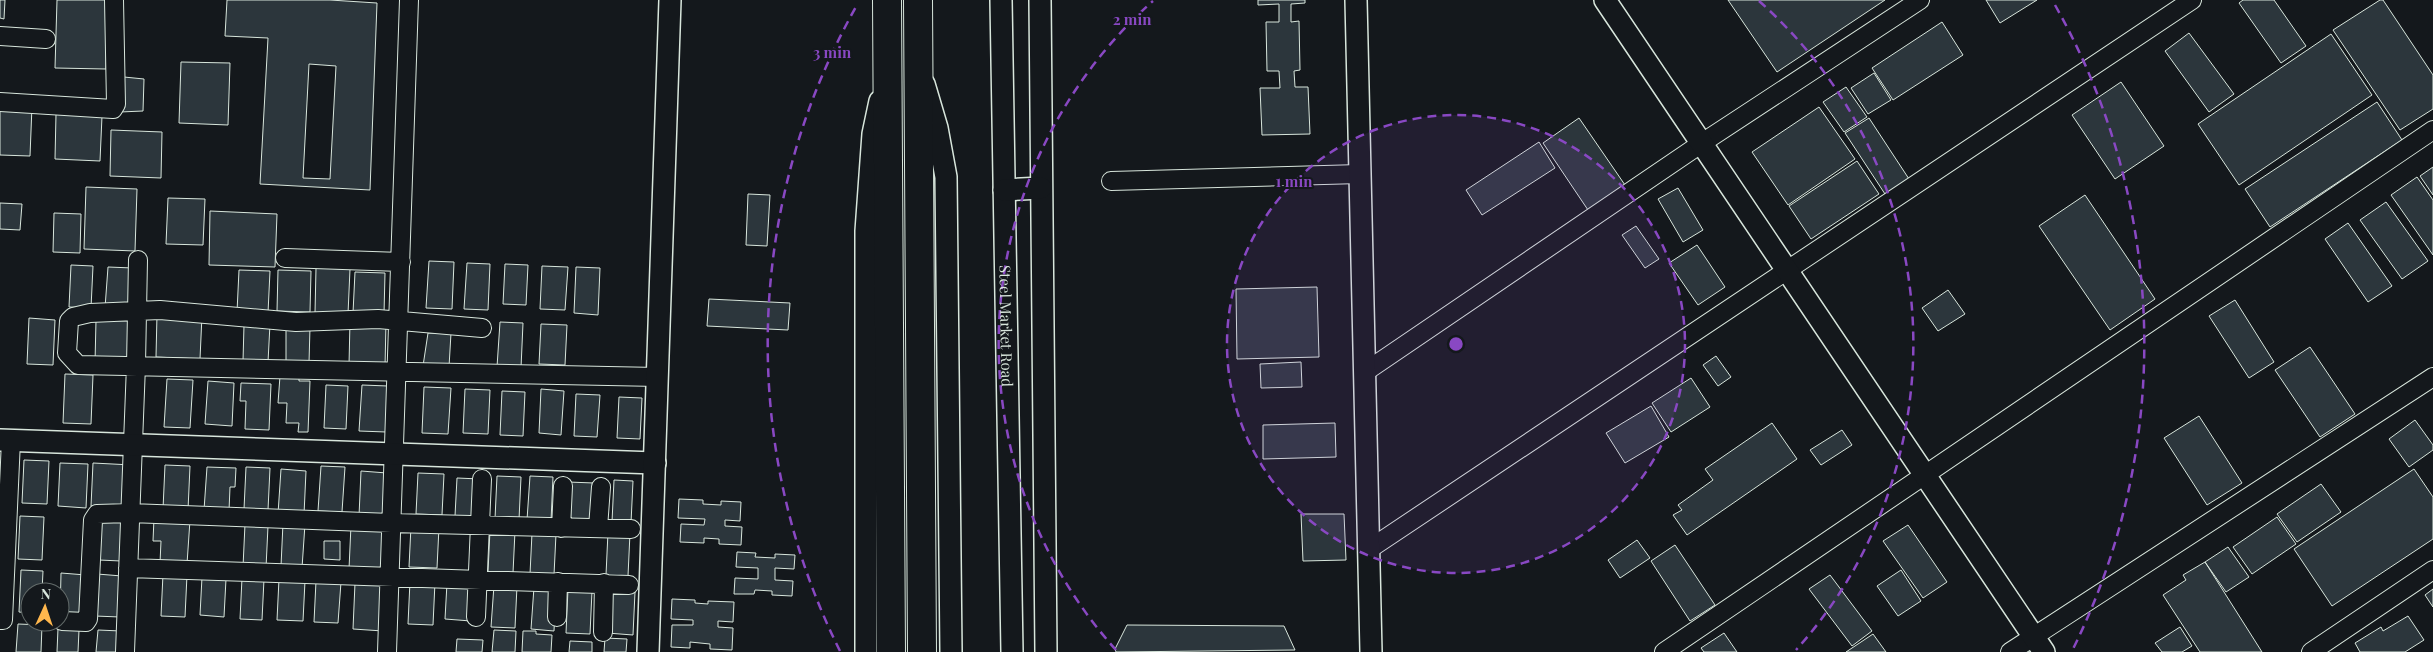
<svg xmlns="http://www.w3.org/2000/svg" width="2433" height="652" viewBox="0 0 2433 652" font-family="'Playfair Display',serif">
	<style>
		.building { fill: #2c363c; stroke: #d8e6dc; fill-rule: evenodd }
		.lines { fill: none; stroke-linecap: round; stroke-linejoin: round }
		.minor-casing { stroke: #d8e6dc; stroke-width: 20 }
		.tertiary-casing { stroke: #d8e6dc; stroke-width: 24 }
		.trunk-casing { stroke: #d8e6dc; stroke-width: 30 }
		.minor { stroke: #14181c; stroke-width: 18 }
		.tertiary { stroke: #14181c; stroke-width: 21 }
		.trunk { stroke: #14181c; stroke-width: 28 }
		.ring { fill: none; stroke: #8948c3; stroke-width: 2.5; stroke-dasharray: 9 6 }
		.labels { text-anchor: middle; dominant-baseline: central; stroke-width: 4; stroke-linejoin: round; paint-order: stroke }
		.street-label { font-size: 15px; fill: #d8e6dc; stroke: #14181c }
		.centre { fill: #8948c3; stroke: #14181c; stroke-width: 2.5 }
		.ring-label { font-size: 15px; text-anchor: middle; font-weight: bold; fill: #8948c3; stroke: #14181c; stroke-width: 4; stroke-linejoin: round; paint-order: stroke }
	</style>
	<rect width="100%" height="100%" fill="#14181c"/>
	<path class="building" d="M0 0H5L4 19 0 18Z
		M57 0H107L106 69 55 68Z
		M227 0H330L377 3 370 190 260 184 268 38 225 36ZM309 64 336 66 330 179 303 178Z
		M1258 0H1305V3L1291 4V22L1299 21 1300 70 1294 71 1295 87H1308L1310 134 1262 135 1260 88H1280L1279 71H1267L1266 22H1279V4L1258 5Z
		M1728 0H1885L1777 72Z
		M1986 0H2037L2000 23Z
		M2243 0H2274L2306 46 2281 63 2239 3Z
		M2380 0H2383L2433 75V109L2400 130 2333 30Z
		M1942 22 1963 55 1893 100 1872 68Z
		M2189 33 2234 94 2209 112 2165 51Z
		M2331 34 2372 95 2239 185 2198 124Z
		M181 62 230 63 228 125 179 123Z
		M1874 73 1891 100 1868 114 1851 88Z
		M124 77 144 79 143 111 120 112Z
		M2121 82 2164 146 2115 179 2072 115Z
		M1846 87 1867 117 1844 132 1823 102Z
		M2377 102 2402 140 2270 227 2245 189Z
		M0 105 32 106 30 156 0 155Z
		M1819 107 1855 159 1788 205 1752 152Z
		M56 114 102 116 100 161 55 159Z
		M1579 118 1625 185 1588 210 1543 143Z
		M1869 118 1909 179 1885 194 1845 133Z
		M111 130 162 132 161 178 110 176Z
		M1539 142 1555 168 1482 215 1466 190Z
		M1857 161 1879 194 1811 239 1789 206Z
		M2433 167V195L2420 176Z
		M2417 177 2433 200V255L2391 195Z
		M86 187 137 189 135 251 84 249Z
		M1678 188 1703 230 1683 242 1658 199Z
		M748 194 770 195 767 246 746 245Z
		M2085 195 2155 299 2110 330 2039 226Z
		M168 198 205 199 203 245 166 244Z
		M2386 202 2428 261 2402 279 2360 220Z
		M0 203 22 204 20 230 0 229Z
		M210 211 277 214 275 267 209 265Z
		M54 213 81 214 80 253 53 252Z
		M2348 223 2392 286 2368 302 2325 239Z
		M1636 226 1659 259 1645 268 1622 235Z
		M1697 245 1725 287 1698 305 1669 263Z
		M429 261 454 262 452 309 426 308Z
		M467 263 490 264 488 310 464 309Z
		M505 264 528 265 526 305 503 304Z
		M71 265 93 266 91 308 69 307Z
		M542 266 568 267 565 310 540 309Z
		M108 267 133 268 131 309 105 308Z
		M576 267 600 268 598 315 574 313Z
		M316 268 350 269 348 314 315 313Z
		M239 270 270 271 268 313 237 312Z
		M278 270 311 271 310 312 277 311Z
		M355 272 385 273 384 314 353 313Z
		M1317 287 1319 357 1237 359 1236 289Z
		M1948 290 1965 314 1938 331 1922 308Z
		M709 299 790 303 788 330 707 326Z
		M2235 300 2274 362 2249 378 2209 316Z
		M157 314 202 315 200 359 156 357Z
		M29 318 55 320 53 365 27 364Z
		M96 320 132 321 131 364 95 363Z
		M350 321 386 322 385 367 349 365Z
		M500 322 523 323 521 368 497 367Z
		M270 324 268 362 243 361 244 325Z
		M541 324 567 325 565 365 539 364Z
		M286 327H310L309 363 286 362Z
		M428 333H451L449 367 423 366Z
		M2310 347 2355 414 2320 437 2275 370Z
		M1716 356 1731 377 1718 386 1703 365Z
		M1301 362 1302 387 1261 388 1260 364Z
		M65 374 93 375 91 424 63 423Z
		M280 376 299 377V381H310L308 432H298L299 423H286L287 403H278Z
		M1691 378 1710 407 1671 432 1652 403Z
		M167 379 193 380 190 428 164 427Z
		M208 381 234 383 232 426 205 424Z
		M241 383 271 384 269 430 245 429 246 401H240Z
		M326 385 348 386 346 429 324 428Z
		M362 385 388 386 386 432 359 431Z
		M424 387 451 388 448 434 422 433Z
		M465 389 490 390 488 434 463 433Z
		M541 389 564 391 561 435 539 433Z
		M502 391 525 392 523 436 500 435Z
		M576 394 600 395 597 437 574 436Z
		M619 397 642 398 640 439 617 438Z
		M1651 406 1669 437 1625 463 1606 433Z
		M2199 416 2242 483 2207 505 2164 438Z
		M2415 420 2433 445V450L2409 467 2389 439Z
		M1335 423 1336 457 1263 459V425Z
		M1772 423 1797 459 1687 535 1673 515 1682 510 1678 505 1713 480 1705 469Z
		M1842 430 1852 445 1821 465 1810 450Z
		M24 460 49 461 47 504 22 503Z
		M60 463 88 464 86 508 58 506Z
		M93 463 132 465 130 508 91 506Z
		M165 465 190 466 188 510 163 509Z
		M321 466 345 467 342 512 318 511Z
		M207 467 236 468 235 487H230L229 511 204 510Z
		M246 467 270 468 268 510 244 509Z
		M281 469 306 471 304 515 278 514Z
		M2414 469 2433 497V539L2332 606 2294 549Z
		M361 471 387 473 385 518 359 516Z
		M418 473 444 474 442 515 416 514Z
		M497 476 521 477 519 520 495 519Z
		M530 476 553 477 551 521 527 520Z
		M457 478 480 479 478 518 455 516Z
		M614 480 633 481 631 523 612 522Z
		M568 482 594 483 592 522 566 520Z
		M2321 484 2341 512 2297 542 2277 514Z
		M679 499 703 500V504L721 505V501L741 502 740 521 725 520V526L742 527 741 545 719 544V539L704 538V543L680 542 681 524 704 525 705 519 678 518Z
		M1301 514H1344L1346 560 1303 561Z
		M20 516 44 517 42 560 18 559Z
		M2277 517 2296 544 2252 574 2233 547Z
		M154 518 190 520 187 564 160 563 161 541H153Z
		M102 519 124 520 121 561 99 560Z
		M283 523 305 524 302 568 281 566Z
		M245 524 268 526 266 568 243 567Z
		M351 525 386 527 384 571 349 569Z
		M1908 525 1947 582 1923 598 1883 541Z
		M411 526 439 527 437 568 409 567Z
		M490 530 515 531 513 573 488 572Z
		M608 532 630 533 628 576 606 575Z
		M532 533 556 534 554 575 530 574Z
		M1637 540 1650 558 1620 578 1608 560Z
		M324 541H340V560L324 559Z
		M1675 545 1715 605 1690 621 1651 561Z
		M2228 547 2249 577 2226 592 2205 562Z
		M737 552 756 553 755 557 775 558V554L795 555 794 569 775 568V580L793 581 792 596 772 595V591L755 590 754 594H734L735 578 758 579V568L736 567Z
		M2205 562 2262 652H2200L2163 595 2186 580 2183 575Z
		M21 570 43 571 42 592H30V613L19 612Z
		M1901 570 1921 601 1898 616 1877 586Z
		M61 573 86 575 83 618 60 617Z
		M97 574 122 576 120 617 95 616Z
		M163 574 187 575 185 617 161 616Z
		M1830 575 1872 631 1852 646 1809 589Z
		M202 577 226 579 224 617 200 615Z
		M242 578 264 579 262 620 240 619Z
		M279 579 305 581 303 621 277 620Z
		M316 581 341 582 338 623 314 622Z
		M410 581 435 582 433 625 408 624Z
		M355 583 386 585 383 631 353 629Z
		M447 583 473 584 471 621 445 619Z
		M494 585 517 586 515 628 491 627Z
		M534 587 556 588 554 631 531 629Z
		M568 589 592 591 590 634 566 633Z
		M2433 589V607L2425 595Z
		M610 591 635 592 633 635 607 633Z
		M672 599 695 600V603L708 604V601L734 602 733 622 718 621V627L733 628 732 650 710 649V644L690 642V648L671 647 672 625H693V620L671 619Z
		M2408 616 2424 640 2405 652H2360L2355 643 2381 627 2383 631Z
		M18 624 42 625 41 652H16Z
		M1127 625 1284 626 1295 650 1116 652 1115 649Z
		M2180 627 2192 646 2182 652H2162L2155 643Z
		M58 628 79 630 78 652H57Z
		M98 630 121 631 120 652H96Z
		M494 630 516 631 515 652H492Z
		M523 631H536V634L552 635 551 652H522Z
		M1724 633 1737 652H1704L1701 648Z
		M1873 634 1886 652H1846Z
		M605 638 627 639 626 652H604Z
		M457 639 483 640 482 652H456Z
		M570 641 592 642V652H569Z"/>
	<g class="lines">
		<defs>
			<path id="minor" d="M0 36 46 39
				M0 102 113 109 116 104 114 0
				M1111 181 1360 174
				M285 258 401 262
				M482 328 378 319 296 322 160 310 90 313 73 317 69 321 67 353 78 365 658 377
				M1365 372 1702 143 1920 0
				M561 528 563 486
				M598 528 601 487
				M1368 550 2192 0
				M128 568 629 585
				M476 617 482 479
				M557 617 558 582
				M0 620H3L11 440
				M62 621 86 622 88 619 93 520 97 514 130 513 391 523 631 529
				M603 632 604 583
				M125 652 136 365 138 260
				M387 652 409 0
				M1664 652 2433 130
				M2010 652 2433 377
				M2311 652 2433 570"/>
			<g id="tertiary">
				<path id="s1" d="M1001 0 1012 652"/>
				<path d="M1040 0 1046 652"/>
				<path d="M1356 0 1371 652"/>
				<path d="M1605 0 2044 652"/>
				<path d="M924 84 937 128 946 177 951 652"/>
				<path d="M1004 190 1041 188"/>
				<path d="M0 440 655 463"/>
				<path d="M648 652 670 0"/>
				<path d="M866 652V231L873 134 880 101"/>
			</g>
			<path id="trunk" d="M887 0 891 652
				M918 0 922 652"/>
		</defs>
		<use href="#minor" class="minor-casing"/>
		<use href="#tertiary" class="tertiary-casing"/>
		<use href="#trunk" class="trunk-casing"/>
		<use href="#minor" class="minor"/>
		<use href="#tertiary" class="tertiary"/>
		<use href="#trunk" class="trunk"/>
	</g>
	<circle cx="1456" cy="344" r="229" fill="#8948c3" fill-opacity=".12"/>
	<g class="ring">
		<circle cx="1456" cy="344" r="229"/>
		<path d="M1116 650A458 458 0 0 1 1153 1M1759 1A458 458 0 0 1 1796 650"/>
		<path d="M840 651A688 688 0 0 1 857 5M2055 5A688 688 0 0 1 2072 651"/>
	</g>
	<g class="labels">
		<g class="street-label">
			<text stroke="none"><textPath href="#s1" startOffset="326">Steel Market Road</textPath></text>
		</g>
	</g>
	<circle cx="1456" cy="344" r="8" class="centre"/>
	<g class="ring-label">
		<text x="1132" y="25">2 min</text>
		<text x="832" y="58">3 min</text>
		<text x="1294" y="187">1 min</text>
	</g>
	<g transform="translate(45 607) rotate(3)"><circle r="24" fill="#14181c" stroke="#626a69"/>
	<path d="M0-4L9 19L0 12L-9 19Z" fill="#ffb74d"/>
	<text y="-8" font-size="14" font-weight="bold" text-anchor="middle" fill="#d8e6dc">N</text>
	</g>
</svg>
